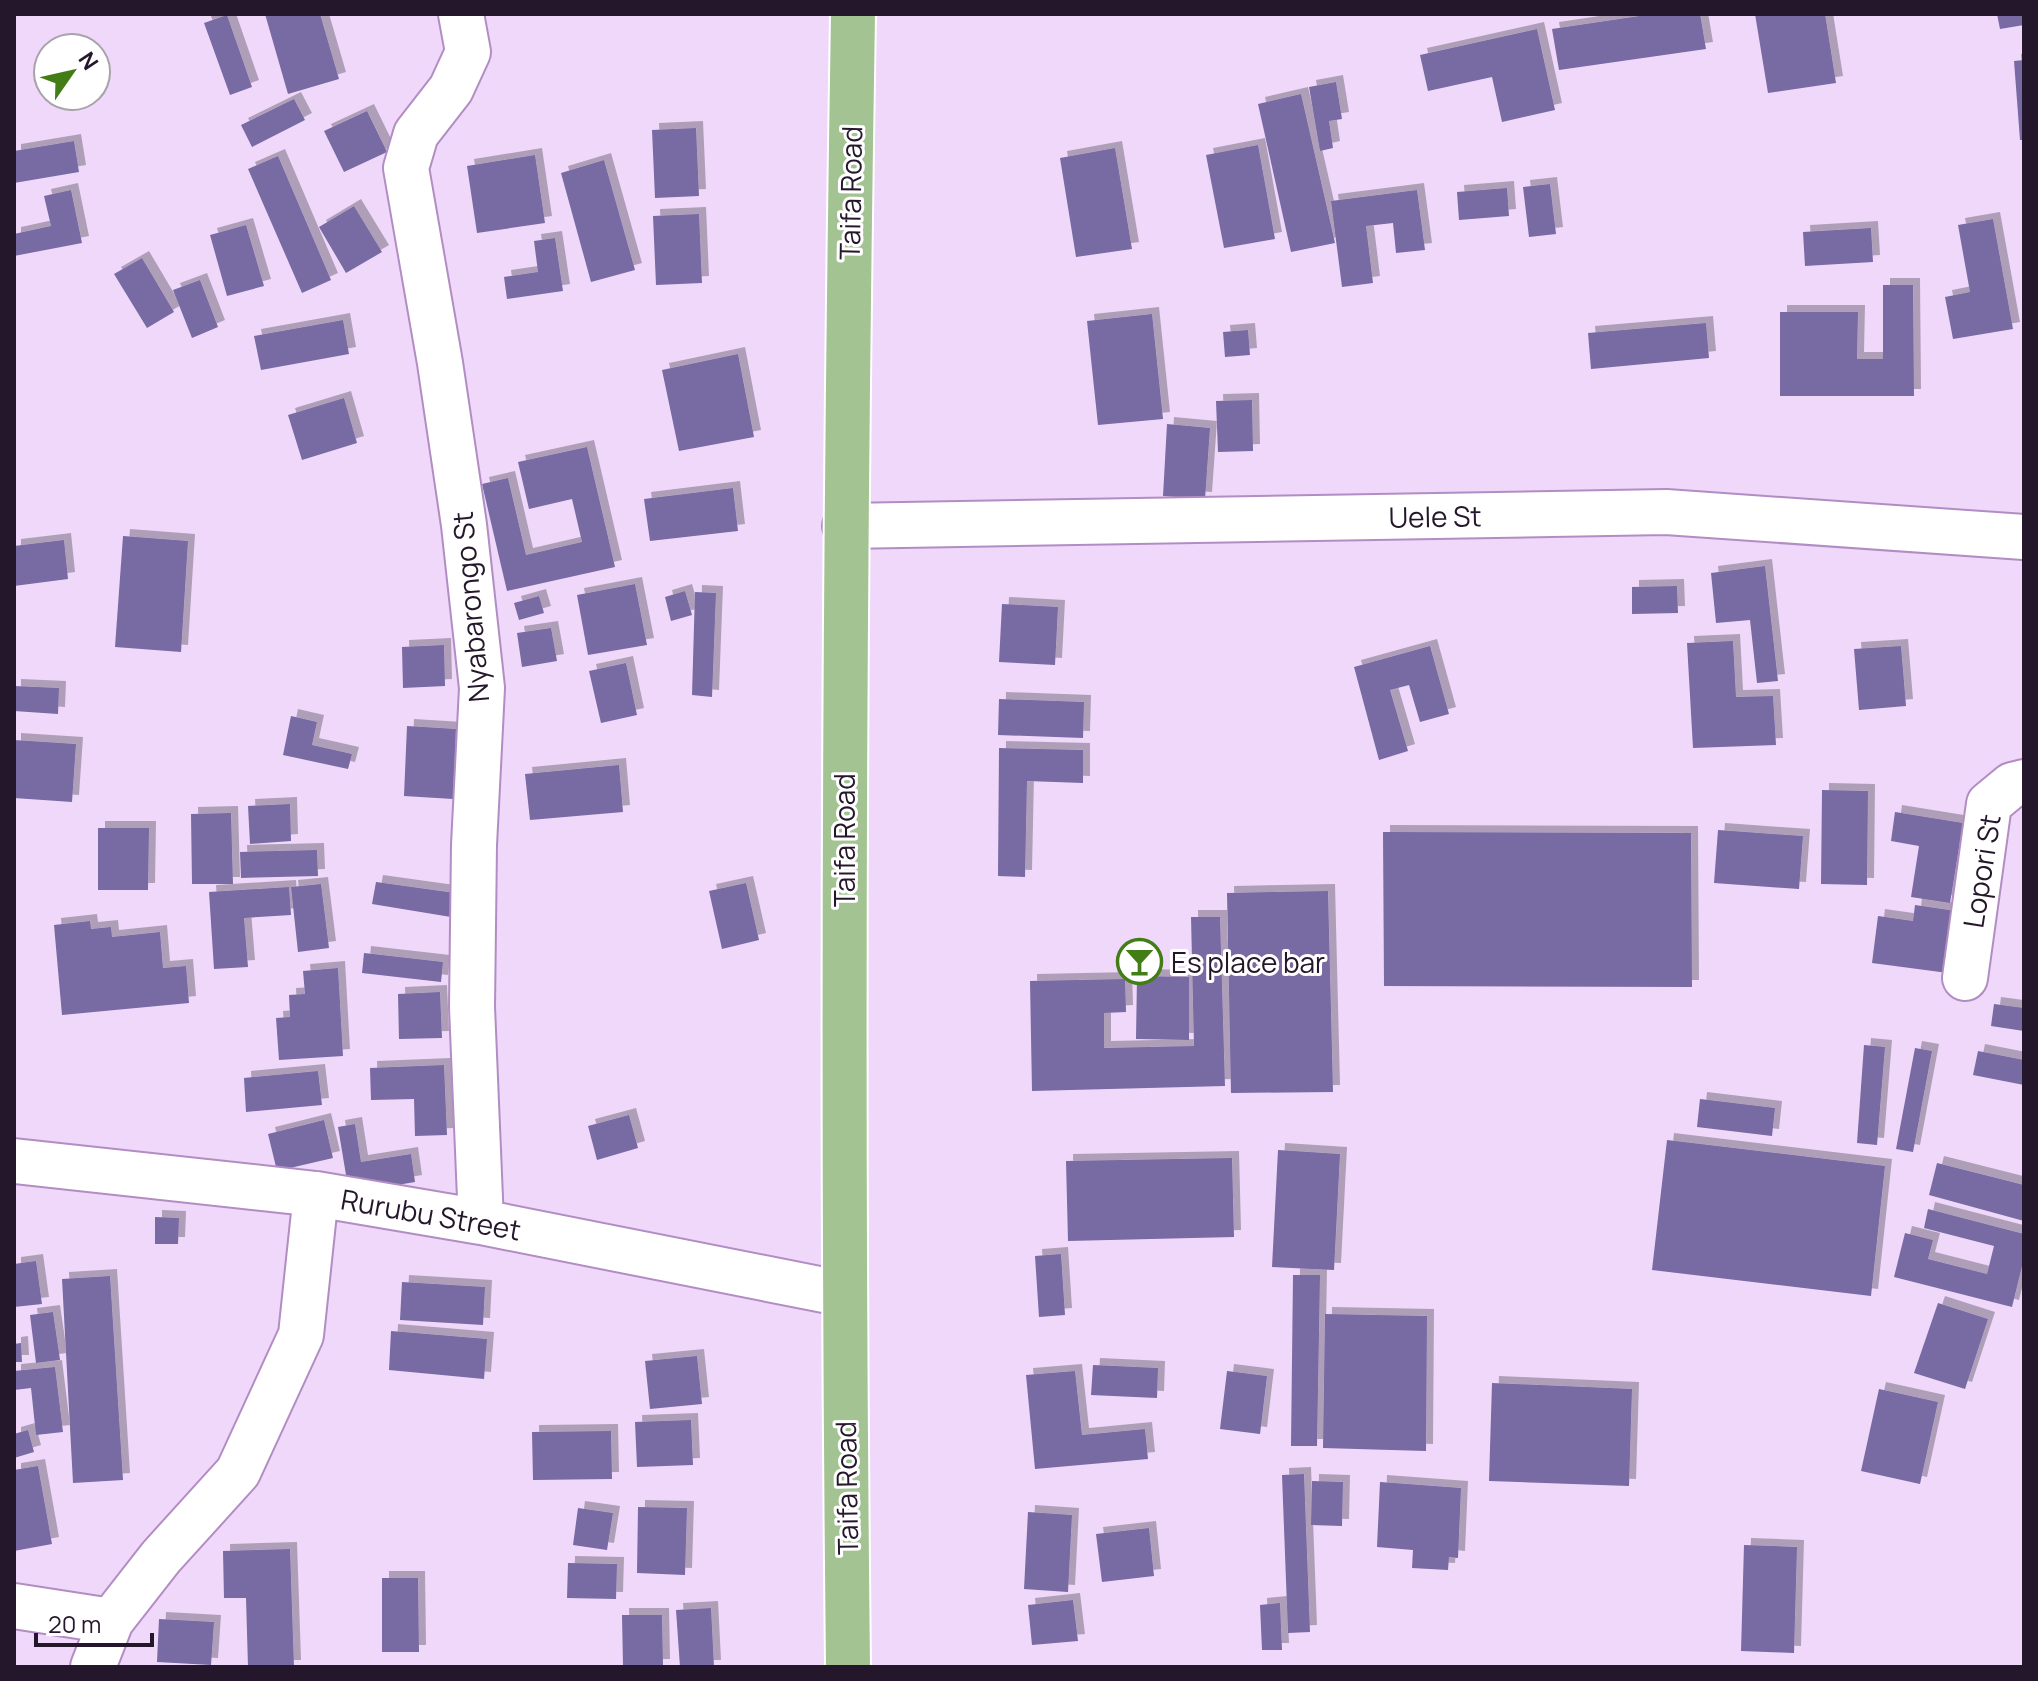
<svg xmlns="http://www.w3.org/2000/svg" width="2038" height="1681" viewBox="0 0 2038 1681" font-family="Manrope,sans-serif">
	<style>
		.building { fill: #786aa2; filter: url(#shadow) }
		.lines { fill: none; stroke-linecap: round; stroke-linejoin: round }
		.minor-casing { stroke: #b28dc3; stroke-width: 48 }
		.trunk-casing { stroke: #fff; stroke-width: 48 }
		.minor { stroke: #fff; stroke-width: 44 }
		.trunk { stroke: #a4c393; stroke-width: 44 }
		.labels { text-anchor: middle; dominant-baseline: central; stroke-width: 6; stroke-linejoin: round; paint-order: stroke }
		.street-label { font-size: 28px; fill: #25172b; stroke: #fff }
		.poi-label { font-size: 28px; fill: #25172b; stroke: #fff; text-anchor: start }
	</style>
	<defs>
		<filter id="shadow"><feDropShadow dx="7" dy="-7" stdDeviation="0" flood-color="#0004"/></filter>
	</defs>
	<rect width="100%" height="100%" fill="#efd8fa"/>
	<path class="building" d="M265 14H320L339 79 288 94Z
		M1653 14H1700L1706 49 1559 70 1552 29Z
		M1755 14H1825L1836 83 1768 93Z
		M1997 14H2024V25L2000 29Z
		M227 15 252 87 230 95 204 23Z
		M1537 29 1555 110 1502 122 1492 77 1428 91 1420 55Z
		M2024 60V140H2020L2014 61Z
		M1336 82 1342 119 1329 121 1333 148 1320 151 1309 87Z
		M1301 94 1335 243 1291 252 1258 104Z
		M294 99 305 120 252 147 241 125Z
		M367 111 387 152 344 172 324 131Z
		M696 128 699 196 655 198 652 130Z
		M74 141 79 172 14 183V151Z
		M1258 145 1275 239 1224 248 1206 155Z
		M1115 148 1132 249 1076 257 1060 158Z
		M535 155 545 223 477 233 467 166Z
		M278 156 331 280 302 293 248 169Z
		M604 160 635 270 591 282 561 173Z
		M1550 184 1556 234 1529 237 1523 187Z
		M1507 188 1509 216 1459 220 1457 192Z
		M71 190 82 243 14 256V234L51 226 44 196Z
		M1417 190 1425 250 1396 253 1393 223 1366 226 1373 283 1342 287 1331 201Z
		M354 206 382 252 346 273 319 227Z
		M699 214 702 283 656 285 653 216Z
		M1993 219 2013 329 1953 339 1945 297 1970 292 1958 225Z
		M246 225 264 286 227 296 210 235Z
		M1871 228 1873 262 1805 266 1803 232Z
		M555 238 563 291 507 299 504 277 538 272 534 241Z
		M142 258 174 312 147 328 114 274Z
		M200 280 218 327 192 338 173 290Z
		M1883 285H1913L1914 396H1780V312H1858L1857 359H1883Z
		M1152 314 1163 419 1098 425 1087 321Z
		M343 320 349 354 261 370 254 336Z
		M1706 323 1709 358 1591 369 1588 333Z
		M1248 330 1250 355 1225 357 1223 332Z
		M738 354 754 437 679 451 662 370Z
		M344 398 357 443 302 460 288 415Z
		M1252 400 1253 451 1218 452 1216 401Z
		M1167 424 1210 428 1205 499 1163 496Z
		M587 447 615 567 507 591 482 484 508 478 526 555 582 542 572 499 529 509 518 462Z
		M733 488 738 531 650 541 644 499Z
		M123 536 188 541 181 652 115 647Z
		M64 540 68 579 14 586V546Z
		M1765 566 1778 681 1757 683 1750 620 1716 623 1711 573Z
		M635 584 647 645 588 655 577 595Z
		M1677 586 1678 613 1632 614V587Z
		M685 591 692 615 671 621 665 597Z
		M695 592 716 593 712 697 692 695Z
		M539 596 544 613 519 620 514 603Z
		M1002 604 1058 607 1055 665 999 662Z
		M551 628 557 661 522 667 517 633Z
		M1733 641 1736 697 1773 696 1776 745 1693 748 1687 643Z
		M444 645 445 686 403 688 402 647Z
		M1430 646 1449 714 1420 722 1409 685 1390 690 1408 751 1379 760 1354 667Z
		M1901 646 1906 706 1859 710 1854 649Z
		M626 663 637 715 601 723 589 671Z
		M14 686 59 688 58 714 14 711Z
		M999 699 1084 702 1083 738 998 735Z
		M291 716 317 722 312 745 352 754 348 769 283 755Z
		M407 726 456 729 453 799 404 796Z
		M14 740 76 744 72 802 14 798Z
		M999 748 1083 750V783L1027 781 1025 877 998 876Z
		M619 765 623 812 530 820 525 774Z
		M1822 790 1868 791 1867 885 1821 884Z
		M290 804 291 841 250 844 248 806Z
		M1895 812 1963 823 1950 903 1911 897 1919 846 1891 841Z
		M231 813 233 884H192L191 814Z
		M98 828H149L148 890H98Z
		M1718 830 1803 836 1799 889 1714 883Z
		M1383 832 1691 833 1692 987 1384 986Z
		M317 850 318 876 241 878 240 852Z
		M376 882 455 893 451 917 372 904Z
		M746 883 759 940 722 949 709 891Z
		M321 884 329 948 298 952 291 887Z
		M289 887 291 915 244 918 248 967 214 969 209 892Z
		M1328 891 1333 1092 1231 1093 1227 893Z
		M1915 905 1956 911 1948 973 1872 963 1878 916 1913 921Z
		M1191 917H1220L1225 1086 1032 1091 1030 981 1125 979 1126 1012 1104 1013V1048L1194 1046Z
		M90 921 91 929 111 927 112 937 160 932 163 968 186 966 189 1003 62 1015 54 925Z
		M364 953 443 962 441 982 362 973Z
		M338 968 343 1056 279 1060 276 1018 290 1017 289 995 305 994 303 971Z
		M1137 976 1189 977V1040L1136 1039Z
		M440 992 442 1038 399 1039 398 994Z
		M1994 1004 2024 1008V1031L1991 1026Z
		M1864 1045 1885 1047 1877 1145 1857 1143Z
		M1915 1048 1932 1051 1913 1152 1896 1149Z
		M1978 1051 2024 1060V1085L1973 1075Z
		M444 1065 447 1135 415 1136 414 1099 371 1100 370 1068Z
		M318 1071 322 1105 246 1112 244 1078Z
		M1700 1099 1775 1108 1772 1136 1697 1127Z
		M629 1115 638 1148 597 1160 588 1126Z
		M324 1120 333 1158 277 1171 268 1134Z
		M355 1124 361 1162 411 1154 415 1182 349 1193 338 1127Z
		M1667 1140 1885 1166 1871 1296 1652 1270Z
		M1278 1150 1340 1154 1334 1270 1272 1267Z
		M1232 1158 1234 1237 1068 1241 1066 1161Z
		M1937 1163 2024 1185V1221L1929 1195Z
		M1928 1209 2024 1234V1258L2012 1307 1894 1277 1905 1233 1933 1240 1928 1259 1987 1274 1994 1246 1924 1228Z
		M155 1217 179 1218 178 1244H155Z
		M1061 1254 1065 1315 1039 1317 1035 1256Z
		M36 1261 42 1304 14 1307V1264Z
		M1293 1275H1320L1317 1446H1291Z
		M110 1276 123 1480 73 1483 62 1279Z
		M402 1282 485 1287 483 1325 400 1320Z
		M1938 1303 1988 1319 1965 1389 1914 1373Z
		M53 1312 60 1360 36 1363 30 1315Z
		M1325 1314 1427 1316 1426 1451 1323 1448Z
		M391 1331 487 1339 484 1379 389 1370Z
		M21 1343 22 1362H14V1344Z
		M697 1356 702 1404 650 1409 645 1361Z
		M1093 1365 1158 1368 1157 1398 1091 1395Z
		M55 1367 63 1432 36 1435 31 1388 14 1390V1371Z
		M1075 1371 1082 1435 1145 1429 1148 1459 1035 1469 1026 1375Z
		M1227 1371 1267 1376 1260 1434 1220 1429Z
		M1492 1383 1632 1389 1629 1486 1489 1481Z
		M1879 1389 1938 1402 1920 1484 1861 1471Z
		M691 1420 693 1465 637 1467 635 1422Z
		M28 1430 34 1452 14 1458V1434Z
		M611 1431 612 1479 533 1480 532 1432Z
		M38 1466 52 1544 14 1551V1470Z
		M1304 1474 1310 1632 1288 1633 1282 1475Z
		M1312 1481 1343 1482 1342 1526 1311 1525Z
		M1380 1482 1461 1488 1458 1558 1449 1557 1448 1570 1412 1568 1413 1550 1377 1547Z
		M638 1507 687 1508 685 1575 637 1573Z
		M578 1508 613 1513 607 1550 573 1545Z
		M1028 1512 1072 1515 1068 1592 1024 1589Z
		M1149 1528 1154 1576 1102 1582 1096 1534Z
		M1744 1545 1797 1547 1794 1653 1741 1651Z
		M290 1549 294 1667H248L246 1598H224L223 1551Z
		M568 1563 617 1564 616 1599 567 1598Z
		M382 1578H418L419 1652H382Z
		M1073 1600 1078 1641 1032 1645 1028 1605Z
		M1280 1603 1282 1650H1262L1260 1605Z
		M711 1608 714 1667H680L676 1610Z
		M622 1615H662L663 1666H623Z
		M159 1619 214 1622 211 1665 157 1662Z"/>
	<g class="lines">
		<defs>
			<path id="minor" d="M461 14 468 52 451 89 416 134 406 168 440 363 464 525 482 688 474 845 472 1007 481 1222
				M845 526 1666 512 2024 537
				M1965 978 1989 804 2012 785 2024 782
				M14 1161 316 1194 481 1222 844 1294
				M14 1606 111 1621
				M93 1667 111 1621 161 1557 238 1472 301 1335 316 1194"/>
			<path id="trunk" d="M848 1667C842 1116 844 565 853 14"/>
		</defs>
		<use href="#minor" class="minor-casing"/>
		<use href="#trunk" class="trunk-casing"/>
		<use href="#minor" class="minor"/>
		<use href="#trunk" class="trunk"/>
	</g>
	<defs>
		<symbol id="bar-ring" viewBox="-11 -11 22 22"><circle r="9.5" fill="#fff" stroke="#437d16" stroke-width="1.5"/><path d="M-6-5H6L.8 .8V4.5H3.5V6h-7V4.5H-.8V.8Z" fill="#437d16"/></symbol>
	</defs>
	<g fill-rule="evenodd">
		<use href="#bar-ring" x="1114" y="936" width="51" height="51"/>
	</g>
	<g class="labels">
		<g class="street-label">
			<text transform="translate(850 193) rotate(-89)">Taifa Road</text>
			<text transform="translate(1435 516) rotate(-1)">Uele St</text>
			<text transform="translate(470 607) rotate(-95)">Nyabarongo St</text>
			<text transform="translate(844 840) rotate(-90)">Taifa Road</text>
			<text transform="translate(1981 871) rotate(-81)">Lopori St</text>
			<text transform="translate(431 1214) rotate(10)">Rurubu Street</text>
			<text transform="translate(846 1488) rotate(-91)">Taifa Road</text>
		</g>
		<g class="poi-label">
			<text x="1171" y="962">Es place bar</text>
		</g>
	</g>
	<rect width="2038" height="1681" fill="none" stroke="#25172b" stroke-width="32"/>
	<g transform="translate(72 72) rotate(56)"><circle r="38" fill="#ffffff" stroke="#a8a2aa" stroke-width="2"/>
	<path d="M0-6L14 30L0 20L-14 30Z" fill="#437d16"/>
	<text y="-12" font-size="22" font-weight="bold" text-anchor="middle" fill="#25172b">N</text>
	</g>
	<path d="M36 1633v12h116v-12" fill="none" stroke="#25172b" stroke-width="4"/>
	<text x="48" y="1633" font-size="24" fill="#25172b" stroke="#ffffff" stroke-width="6" paint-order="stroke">20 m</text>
</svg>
